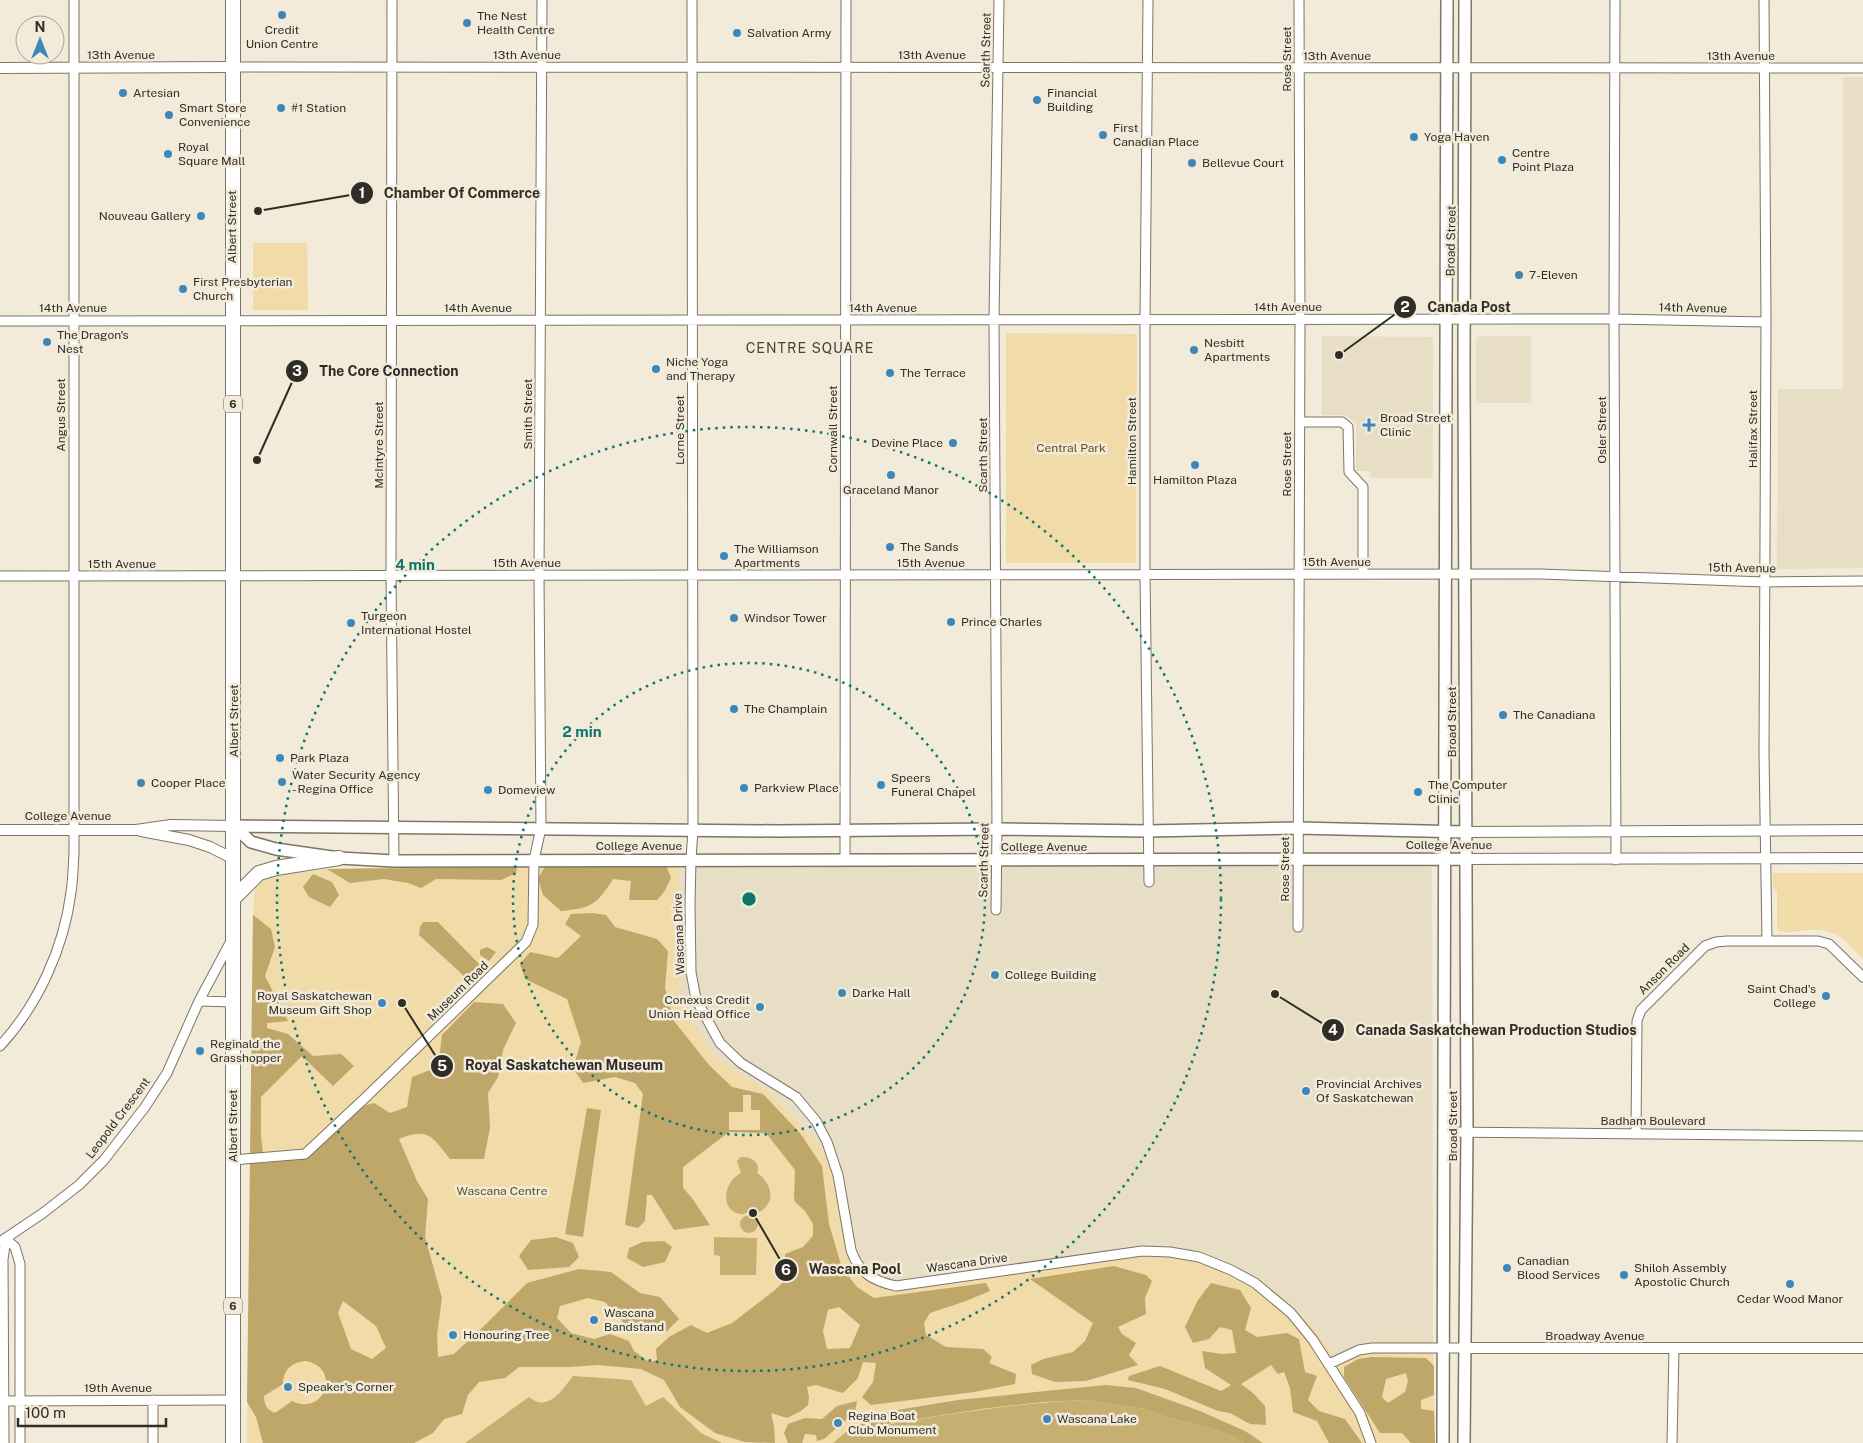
<svg xmlns="http://www.w3.org/2000/svg" width="1863" height="1443" viewBox="0 0 1863 1443" font-family="'Public Sans',sans-serif">
	<style>
		.built { fill: #e8dec6 }
		.green { fill: #f0dba9 }
		.forest { fill: #bfa76a; fill-rule: evenodd }
		.water { fill: #c7ae71 }
		.lines { fill: none; stroke-linecap: round; stroke-linejoin: round }
		.minor-casing { stroke: #7d7666; stroke-width: 11 }
		.tertiary-casing { stroke: #7d7666; stroke-width: 12 }
		.secondary-casing { stroke: #7d7666; stroke-width: 14 }
		.primary-casing { stroke: #7d7666; stroke-width: 16 }
		.minor { stroke: #fff; stroke-width: 9 }
		.tertiary { stroke: #fff; stroke-width: 10 }
		.secondary { stroke: #fff; stroke-width: 11 }
		.primary { stroke: #fff; stroke-width: 14 }
		.ring { fill: none; stroke: #0f766e; stroke-width: 2.5; stroke-dasharray: 2.5 5 }
		.poi-dot { fill: #3d87bb; stroke: #f2ebd9; stroke-width: 2 }
		.labels { text-anchor: middle; dominant-baseline: central; stroke-width: 5; stroke-linejoin: round; paint-order: stroke }
		.shield { fill: #f2ebd9; stroke: #6a665c; stroke-width: 1 }
		.shield-label { font-size: 11px; font-weight: bold; fill: #302d27 }
		.poi-label { font-size: 12px; fill: #302d27; stroke: #f2ebd9; text-anchor: start }
		.street-label { font-size: 12px; fill: #302d27; stroke: #f2ebd9 }
		.park-label { font-size: 12px; fill: #614f20; stroke: #f2ebd9 }
		.neighbourhood-label { font-size: 14px; letter-spacing: 1px; fill: #4a4436; stroke: #f2ebd9 }
		.centre { fill: #0f766e; stroke: #f2ebd9; stroke-width: 2.5 }
		.ring-label { font-size: 15px; text-anchor: middle; font-weight: bold; fill: #0f766e; stroke: #f2ebd9; stroke-width: 5; stroke-linejoin: round; paint-order: stroke }
		.leader { fill: none; stroke: #302d27; stroke-width: 2 }
		.callout-dot { fill: #302d27; stroke: #f2ebd9; stroke-width: 2 }
		.mark-label { font-size: 15px; text-anchor: middle; font-weight: bold; fill: #fff }
		.callout-label { font-size: 14px; text-anchor: middle; font-weight: bold; fill: #302d27; stroke: #f2ebd9; stroke-width: 5; stroke-linejoin: round; paint-order: stroke }
	</style>
	<rect width="100%" height="100%" fill="#f2ebd9"/>
	<path class="built" d="M1843 77H1863V568L1777 569 1778 389H1843Z
		M1322 336 1432 337 1433 340V478H1370V471H1356V425L1354 422 1345 415H1322Z
		M1479 336H1531V403H1476V339Z
		M679 865 1432 867 1433 1341H1375L1335 1358 1314 1327 897 1282 880 1278 868 1270 861 1259 855 1243 844 1173 771 1093 716 1058 679 1003Z"/>
	<path class="green" d="M253 243H307L308 310H253Z
		M1006 333 1137 334 1136 563H1006Z
		M679 865V1003L716 1058 771 1093 844 1173 855 1243 861 1259 868 1270 880 1278 897 1282 1113 1251 1200 1255 1250 1274 1314 1327 1335 1358 1375 1341H1433L1435 1443H247L253 915 255 887 266 877 336 868Z
		M1773 873H1863V959C1843 937 1831 925 1800 931 1792 932 1784 934 1777 930V892L1773 887Z"/>
	<path class="forest" d="M666 865 671 878 664 892 657 900H629L631 881 613 879C597 905 591 908 561 911L543 895 538 879 545 866Z
		M517 867 516 873 501 880 436 879 421 888 408 883 384 879 350 883 327 869Z
		M313 874 332 882 339 895 330 907 309 897 303 887Z
		M593 913 606 915 615 927 657 939 668 951 665 988 674 1021 709 1065 732 1087 763 1094 800 1133 822 1166 829 1224 842 1268 857 1287 874 1298 986 1283 990 1291 966 1301 930 1313 924 1323 926 1335 946 1347 983 1349 992 1357 989 1363 1016 1374 1015 1384 974 1392 871 1405 862 1397 873 1382 876 1363 863 1362 858 1378 843 1393 816 1385 807 1387 809 1397 808 1405 801 1411 787 1418 771 1413 774 1426 775 1443 745 1442 715 1433 680 1407 664 1380 641 1369 599 1365 570 1367H519L505 1378 479 1382 468 1395 462 1414 444 1419 433 1433 414 1443H263L256 1417 247 1402 253 915 271 929 275 947 265 976 288 1021 267 1023V1028L288 1034 313 1056 341 1054 354 1066 333 1086 302 1056 261 1097V1136L264 1163 307 1158 356 1108 374 1103 390 1113 407 1107 412 1077 438 1067 442 1035 474 1002 503 1004 516 1023 503 1050 498 1077 488 1093 490 1128 484 1159H450C432 1137 429 1127 399 1139L417 1181 428 1199 425 1237 442 1298 437 1335 438 1357 454 1354 483 1327 527 1283 579 1269 611 1272 640 1293 660 1297 679 1319 665 1333 632 1332 605 1302 588 1298 560 1306 557 1318 571 1333 594 1339 610 1334 629 1341 634 1351 649 1362 657 1360 656 1349 669 1337 691 1325 707 1333 732 1323 775 1290 784 1281 785 1254 803 1247 813 1236V1224L805 1211 795 1202 794 1196 795 1170 766 1133 729 1132 683 1167V1188L692 1198 710 1225 674 1230 652 1195H647L645 1221 638 1228 625 1225 643 1094 635 1083 615 1077 583 1083 573 1068 581 1042 567 999 525 979 520 964 530 952 558 958 581 936 565 924 571 914ZM743 1095H751V1110H760V1130H729V1112H743ZM343 1301 376 1326 386 1348 372 1359 351 1349 338 1313ZM839 1307 860 1325 850 1348 827 1349 823 1331 828 1310ZM306 1361C342 1368 325 1417 292 1401L275 1413C267 1410 264 1405 264 1396L283 1384C283 1370 292 1362 306 1361Z
		M423 922H438L483 968 468 987 462 974 419 935 420 927Z
		M487 947 496 952 489 961 480 955V950Z
		M587 1108 601 1110 583 1237 565 1234Z
		M556 1237 573 1243 579 1257 569 1267 528 1270 519 1256 531 1240Z
		M664 1241 672 1247 665 1262 643 1267 627 1258 629 1248 643 1242Z
		M1114 1266 1146 1275 1152 1281 1145 1298 1146 1314 1118 1327 1122 1334 1136 1343 1129 1355 1138 1365 1086 1381 1055 1382 1032 1374 1031 1365 1043 1359 1073 1352 1085 1341 1093 1323 1030 1279Z
		M1211 1283 1240 1290 1251 1308 1245 1330 1257 1337 1287 1333 1299 1339 1305 1372 1317 1376 1308 1400 1319 1411 1345 1419 1362 1443H1329L1317 1421 1293 1412 1290 1388 1284 1372 1278 1374 1271 1365 1241 1384 1253 1393 1265 1406 1266 1425 1250 1424 1230 1413 1218 1411 1165 1389 1128 1380 1129 1376 1160 1366 1221 1391 1231 1385 1205 1368 1202 1351 1222 1354 1236 1353 1232 1330 1220 1327 1209 1339 1193 1343 1185 1327 1198 1300Z
		M1372 1357 1426 1358 1434 1366V1395L1421 1400V1409L1434 1411 1435 1443H1411L1402 1433H1380L1344 1377V1367L1358 1359ZM1406 1373 1408 1381 1405 1392 1388 1403 1382 1397 1386 1379Z
		M1105 1385 1136 1388 1200 1411 1245 1431 1263 1443H1244L1229 1434 1157 1414 1146 1409 1084 1400 1043 1402 981 1409 892 1423 861 1432 856 1426 891 1411 958 1400Z
		M857 1401 855 1412 824 1439 817 1441 816 1435 805 1434 802 1443H788L784 1433 788 1424 805 1418 822 1419 837 1406Z"/>
	<path class="water" d="M741 1157C751 1157 761 1161 757 1173 773 1183 777 1206 756 1213L751 1212C747 1212 744 1215 740 1214 719 1210 724 1181 741 1173L737 1161Z
		M740 1224a9 9 0 1 1 18 0a9 9 0 1 1-18 0Z
		M714 1237 757 1238 756 1275H720V1256L714 1255Z
		M573 1376 631 1380 646 1406 663 1397 701 1433 722 1443H465L529 1397C548 1413 562 1390 573 1376Z
		M1084 1400 1146 1409 1157 1414 1229 1434 1244 1443H833L847 1431C859 1437 883 1425 896 1423 958 1413 1020 1403 1084 1400Z"/>
	<g class="lines">
		<defs>
			<path id="minor" d="M392 0 391 576 394 861
				M692 0 693 830 691 859 690 905 691 972 696 999 720 1043 741 1063 796 1097 816 1121 827 1142 838 1175 851 1250C859 1273 873 1281 896 1286L1142 1251 1170 1252 1199 1257 1231 1270 1255 1283 1291 1313 1313 1340 1360 1413 1371 1443
				M1148 0 1145 320V574L1149 882
				M1615 0 1614 319 1616 860
				M1764 0 1766 322 1764 753 1767 940
				M232 67 1863 68
				M0 321 1614 319 1766 322
				M1300 422H1342L1348 427 1349 472 1363 487V574
				M0 576 1540 574 1765 582 1863 581
				M845 859 846 0
				M996 910 997 829 994 320 999 0
				M1298 927 1300 320 1299 0
				M199 1001 233 1002
				M0 1046C38 1005 64 948 71 892 73 880 73 867 74 854V0
				M1443 1132 1863 1136
				M1636 1133 1637 1021 1641 1010 1705 946 1716 942 1727 941H1818L1829 944 1863 977
				M233 1160 305 1154 364 1099 526 942 533 925 534 860 541 828 539 576 542 0
				M6 1239 15 1247 20 1264V1443
				M0 1242 43 1213 79 1185 104 1160 145 1107 167 1073 199 1001 232 939
				M1329 1364 1359 1350 1372 1348H1465
				M4 1401 233 1400
				M4 1443 3 1259 6 1239
				M153 1443V1400
				M1672 1443 1674 1349"/>
			<path id="tertiary" d="M0 68 232 67
				M0 830H136L171 825 234 826
				M141 831 189 840 210 847 234 859
				M1466 832 1863 830
				M1466 859 1863 858
				M1465 1348H1863"/>
			<path id="secondary" d="M234 826 251 842 276 849 339 858 394 861 1466 859
				M234 826 777 831 997 829 1148 831 1298 828 1466 832
				M1443 1443 1447 0
				M1464 1443 1467 1132 1464 375 1465 0"/>
			<path id="primary" d="M233 0V1443
				M234 898 259 873 276 868 339 858"/>
		</defs>
		<use href="#minor" class="minor-casing"/>
		<use href="#tertiary" class="tertiary-casing"/>
		<use href="#secondary" class="secondary-casing"/>
		<use href="#primary" class="primary-casing"/>
		<use href="#minor" class="minor"/>
		<use href="#tertiary" class="tertiary"/>
		<use href="#secondary" class="secondary"/>
		<use href="#primary" class="primary"/>
	</g>
	<g class="ring">
		<circle cx="749" cy="899" r="236"/>
		<circle cx="749" cy="899" r="472"/>
	</g>
	<g class="poi-dot">
		<circle cx="282" cy="15" r="5"/>
		<circle cx="467" cy="23" r="5"/>
		<circle cx="737" cy="33" r="5"/>
		<circle cx="123" cy="93" r="5"/>
		<circle cx="1037" cy="100" r="5"/>
		<circle cx="281" cy="108" r="5"/>
		<circle cx="169" cy="115" r="5"/>
		<circle cx="1103" cy="135" r="5"/>
		<circle cx="1414" cy="137" r="5"/>
		<circle cx="168" cy="154" r="5"/>
		<circle cx="1502" cy="160" r="5"/>
		<circle cx="1192" cy="163" r="5"/>
		<circle cx="201" cy="216" r="5"/>
		<circle cx="1519" cy="275" r="5"/>
		<circle cx="183" cy="289" r="5"/>
		<circle cx="47" cy="342" r="5"/>
		<circle cx="1194" cy="350" r="5"/>
		<circle cx="656" cy="369" r="5"/>
		<circle cx="890" cy="373" r="5"/>
		<path d="M1366.5 417.5h5v5h5v5h-5v5h-5v-5h-5v-5h5z"/>
		<circle cx="953" cy="443" r="5"/>
		<circle cx="1195" cy="465" r="5"/>
		<circle cx="891" cy="475" r="5"/>
		<circle cx="890" cy="547" r="5"/>
		<circle cx="724" cy="556" r="5"/>
		<circle cx="734" cy="618" r="5"/>
		<circle cx="951" cy="622" r="5"/>
		<circle cx="351" cy="623" r="5"/>
		<circle cx="734" cy="709" r="5"/>
		<circle cx="1503" cy="715" r="5"/>
		<circle cx="280" cy="758" r="5"/>
		<circle cx="282" cy="782" r="5"/>
		<circle cx="141" cy="783" r="5"/>
		<circle cx="881" cy="785" r="5"/>
		<circle cx="744" cy="788" r="5"/>
		<circle cx="488" cy="790" r="5"/>
		<circle cx="1418" cy="792" r="5"/>
		<circle cx="995" cy="975" r="5"/>
		<circle cx="842" cy="993" r="5"/>
		<circle cx="1826" cy="996" r="5"/>
		<circle cx="382" cy="1003" r="5"/>
		<circle cx="760" cy="1007" r="5"/>
		<circle cx="200" cy="1051" r="5"/>
		<circle cx="1306" cy="1091" r="5"/>
		<circle cx="1507" cy="1268" r="5"/>
		<circle cx="1624" cy="1275" r="5"/>
		<circle cx="1790" cy="1284" r="5"/>
		<circle cx="594" cy="1320" r="5"/>
		<circle cx="453" cy="1335" r="5"/>
		<circle cx="288" cy="1387" r="5"/>
		<circle cx="1047" cy="1419" r="5"/>
		<circle cx="838" cy="1423" r="5"/>
	</g>
	<g class="labels">
		<g class="shield">
			<rect x="224" y="395.5" width="18" height="17" rx="4"/>
			<rect x="224" y="1297.5" width="18" height="17" rx="4"/>
		</g>
		<g class="shield-label">
			<text x="233" y="404">6</text>
			<text x="233" y="1306">6</text>
		</g>
		<g class="poi-label">
			<text x="477" y="16">The Nest<tspan x="477" dy="14">Health Centre</tspan></text>
			<text x="282" y="30" text-anchor="middle">Credit<tspan x="282" dy="14">Union Centre</tspan></text>
			<text x="747" y="33">Salvation Army</text>
			<text x="133" y="93">Artesian</text>
			<text x="1047" y="93">Financial<tspan x="1047" dy="14">Building</tspan></text>
			<text x="179" y="108">Smart Store<tspan x="179" dy="14">Convenience</tspan></text>
			<text x="291" y="108">#1 Station</text>
			<text x="1113" y="128">First<tspan x="1113" dy="14">Canadian Place</tspan></text>
			<text x="1424" y="137">Yoga Haven</text>
			<text x="178" y="147">Royal<tspan x="178" dy="14">Square Mall</tspan></text>
			<text x="1512" y="153">Centre<tspan x="1512" dy="14">Point Plaza</tspan></text>
			<text x="1202" y="163">Bellevue Court</text>
			<text x="191" y="216" text-anchor="end">Nouveau Gallery</text>
			<text x="1529" y="275">7-Eleven</text>
			<text x="193" y="282">First Presbyterian<tspan x="193" dy="14">Church</tspan></text>
			<text x="57" y="335">The Dragon's<tspan x="57" dy="14">Nest</tspan></text>
			<text x="1204" y="343">Nesbitt<tspan x="1204" dy="14">Apartments</tspan></text>
			<text x="666" y="362">Niche Yoga<tspan x="666" dy="14">and Therapy</tspan></text>
			<text x="900" y="373">The Terrace</text>
			<text x="1380" y="418">Broad Street<tspan x="1380" dy="14">Clinic</tspan></text>
			<text x="943" y="443" text-anchor="end">Devine Place</text>
			<text x="1195" y="480" text-anchor="middle">Hamilton Plaza</text>
			<text x="891" y="490" text-anchor="middle">Graceland Manor</text>
			<text x="900" y="547">The Sands</text>
			<text x="734" y="549">The Williamson<tspan x="734" dy="14">Apartments</tspan></text>
			<text x="361" y="616">Turgeon<tspan x="361" dy="14">International Hostel</tspan></text>
			<text x="744" y="618">Windsor Tower</text>
			<text x="961" y="622">Prince Charles</text>
			<text x="744" y="709">The Champlain</text>
			<text x="1513" y="715">The Canadiana</text>
			<text x="290" y="758">Park Plaza</text>
			<text x="292" y="775">Water Security Agency<tspan x="292" dy="14">- Regina Office</tspan></text>
			<text x="891" y="778">Speers<tspan x="891" dy="14">Funeral Chapel</tspan></text>
			<text x="151" y="783">Cooper Place</text>
			<text x="1428" y="785">The Computer<tspan x="1428" dy="14">Clinic</tspan></text>
			<text x="754" y="788">Parkview Place</text>
			<text x="498" y="790">Domeview</text>
			<text x="1005" y="975">College Building</text>
			<text x="1816" y="989" text-anchor="end">Saint Chad's<tspan x="1816" dy="14">College</tspan></text>
			<text x="852" y="993">Darke Hall</text>
			<text x="372" y="996" text-anchor="end">Royal Saskatchewan<tspan x="372" dy="14">Museum Gift Shop</tspan></text>
			<text x="750" y="1000" text-anchor="end">Conexus Credit<tspan x="750" dy="14">Union Head Office</tspan></text>
			<text x="210" y="1044">Reginald the<tspan x="210" dy="14">Grasshopper</tspan></text>
			<text x="1316" y="1084">Provincial Archives<tspan x="1316" dy="14">Of Saskatchewan</tspan></text>
			<text x="1517" y="1261">Canadian<tspan x="1517" dy="14">Blood Services</tspan></text>
			<text x="1634" y="1268">Shiloh Assembly<tspan x="1634" dy="14">Apostolic Church</tspan></text>
			<text x="1790" y="1299" text-anchor="middle">Cedar Wood Manor</text>
			<text x="604" y="1313">Wascana<tspan x="604" dy="14">Bandstand</tspan></text>
			<text x="463" y="1335">Honouring Tree</text>
			<text x="298" y="1387">Speaker's Corner</text>
			<text x="848" y="1416">Regina Boat<tspan x="848" dy="14">Club Monument</tspan></text>
			<text x="1057" y="1419">Wascana Lake</text>
		</g>
		<g class="street-label">
			<text transform="translate(986 50) rotate(-89)">Scarth Street</text>
			<text x="121" y="55">13th Avenue</text>
			<text x="527" y="55">13th Avenue</text>
			<text x="932" y="55">13th Avenue</text>
			<text x="1337" y="56">13th Avenue</text>
			<text x="1741" y="56">13th Avenue</text>
			<text transform="translate(1287 59) rotate(-90)">Rose Street</text>
			<text transform="translate(232 227) rotate(-90)">Albert Street</text>
			<text transform="translate(1451 241) rotate(-89)">Broad Street</text>
			<text x="1288" y="307">14th Avenue</text>
			<text x="73" y="308">14th Avenue</text>
			<text x="478" y="308">14th Avenue</text>
			<text x="883" y="308">14th Avenue</text>
			<text transform="translate(1693 308) rotate(1)">14th Avenue</text>
			<text transform="translate(528 414) rotate(-90)">Smith Street</text>
			<text transform="translate(61 415) rotate(-90)">Angus Street</text>
			<text transform="translate(833 429) rotate(-90)">Cornwall Street</text>
			<text transform="translate(1753 429) rotate(-90)">Halifax Street</text>
			<text transform="translate(680 430) rotate(-90)">Lorne Street</text>
			<text transform="translate(1602 430) rotate(-90)">Osler Street</text>
			<text transform="translate(1132 441) rotate(-90)">Hamilton Street</text>
			<text transform="translate(379 445) rotate(-90)">McIntyre Street</text>
			<text transform="translate(983 455) rotate(-90)">Scarth Street</text>
			<text transform="translate(1287 464) rotate(-90)">Rose Street</text>
			<text x="1337" y="562">15th Avenue</text>
			<text x="527" y="563">15th Avenue</text>
			<text x="931" y="563">15th Avenue</text>
			<text x="122" y="564">15th Avenue</text>
			<text transform="translate(1742 568) rotate(1)">15th Avenue</text>
			<text transform="translate(234 721) rotate(-90)">Albert Street</text>
			<text transform="translate(1452 722) rotate(-90)">Broad Street</text>
			<text x="68" y="816">College Avenue</text>
			<text x="1449" y="845">College Avenue</text>
			<text x="639" y="846">College Avenue</text>
			<text x="1044" y="847">College Avenue</text>
			<text transform="translate(984 860) rotate(-89)">Scarth Street</text>
			<text transform="translate(1285 869) rotate(-90)">Rose Street</text>
			<text transform="translate(679 934) rotate(-92)">Wascana Drive</text>
			<text transform="translate(1664 969) rotate(-45)">Anson Road</text>
			<text transform="translate(458 991) rotate(-44)">Museum Road</text>
			<text transform="translate(118 1118) rotate(-53)">Leopold Crescent</text>
			<text x="1653" y="1121">Badham Boulevard</text>
			<text transform="translate(233 1126) rotate(-90)">Albert Street</text>
			<text transform="translate(1453 1126) rotate(-90)">Broad Street</text>
			<text transform="translate(967 1263) rotate(-8)">Wascana Drive</text>
			<text x="1595" y="1336">Broadway Avenue</text>
			<text x="118" y="1388">19th Avenue</text>
		</g>
		<g class="park-label">
			<text x="1071" y="448">Central Park</text>
			<text x="502" y="1191">Wascana Centre</text>
		</g>
		<g class="neighbourhood-label">
			<text x="810" y="348">CENTRE SQUARE</text>
		</g>
	</g>
	<circle cx="749" cy="899" r="8" class="centre"/>
	<g class="ring-label">
		<text x="415" y="570">4 min</text>
		<text x="582" y="737">2 min</text>
	</g>
	<path class="leader" d="M258 211L362 193M1339 355L1405 307M257 460L297 371M1275 994L1333 1030M402 1003L442 1066M753 1213L786 1270"/>
	<g class="callout-dot">
		<circle cx="258" cy="211" r="5"/>
		<circle cx="1339" cy="355" r="5"/>
		<circle cx="257" cy="460" r="5"/>
		<circle cx="1275" cy="994" r="5"/>
		<circle cx="402" cy="1003" r="5"/>
		<circle cx="753" cy="1213" r="5"/>
		<circle cx="362" cy="193" r="12"/>
		<circle cx="1405" cy="307" r="12"/>
		<circle cx="297" cy="371" r="12"/>
		<circle cx="1333" cy="1030" r="12"/>
		<circle cx="442" cy="1066" r="12"/>
		<circle cx="786" cy="1270" r="12"/>
	</g>
	<g class="mark-label">
		<text x="362" y="198">1</text>
		<text x="1405" y="312">2</text>
		<text x="297" y="376">3</text>
		<text x="1333" y="1035">4</text>
		<text x="442" y="1071">5</text>
		<text x="786" y="1275">6</text>
	</g>
	<g class="callout-label">
		<text x="462" y="198">Chamber Of Commerce</text>
		<text x="1469" y="312">Canada Post</text>
		<text x="389" y="376">The Core Connection</text>
		<text x="1496" y="1035">Canada Saskatchewan Production Studios</text>
		<text x="564" y="1070">Royal Saskatchewan Museum</text>
		<text x="855" y="1274">Wascana Pool</text>
	</g>
	<g transform="translate(40 40)"><circle r="24" fill="#f2ebd9" stroke="#a49f92"/>
	<path d="M0-4L9 19L0 12L-9 19Z" fill="#3d87bb"/>
	<text y="-8" font-size="14" font-weight="bold" text-anchor="middle" fill="#302d27">N</text>
	</g>
	<path d="M18 1418v8h148v-8" fill="none" stroke="#302d27" stroke-width="2.5"/>
	<text x="25" y="1418" font-size="15" fill="#302d27" stroke="#f2ebd9" stroke-width="4" paint-order="stroke">100 m</text>
</svg>
